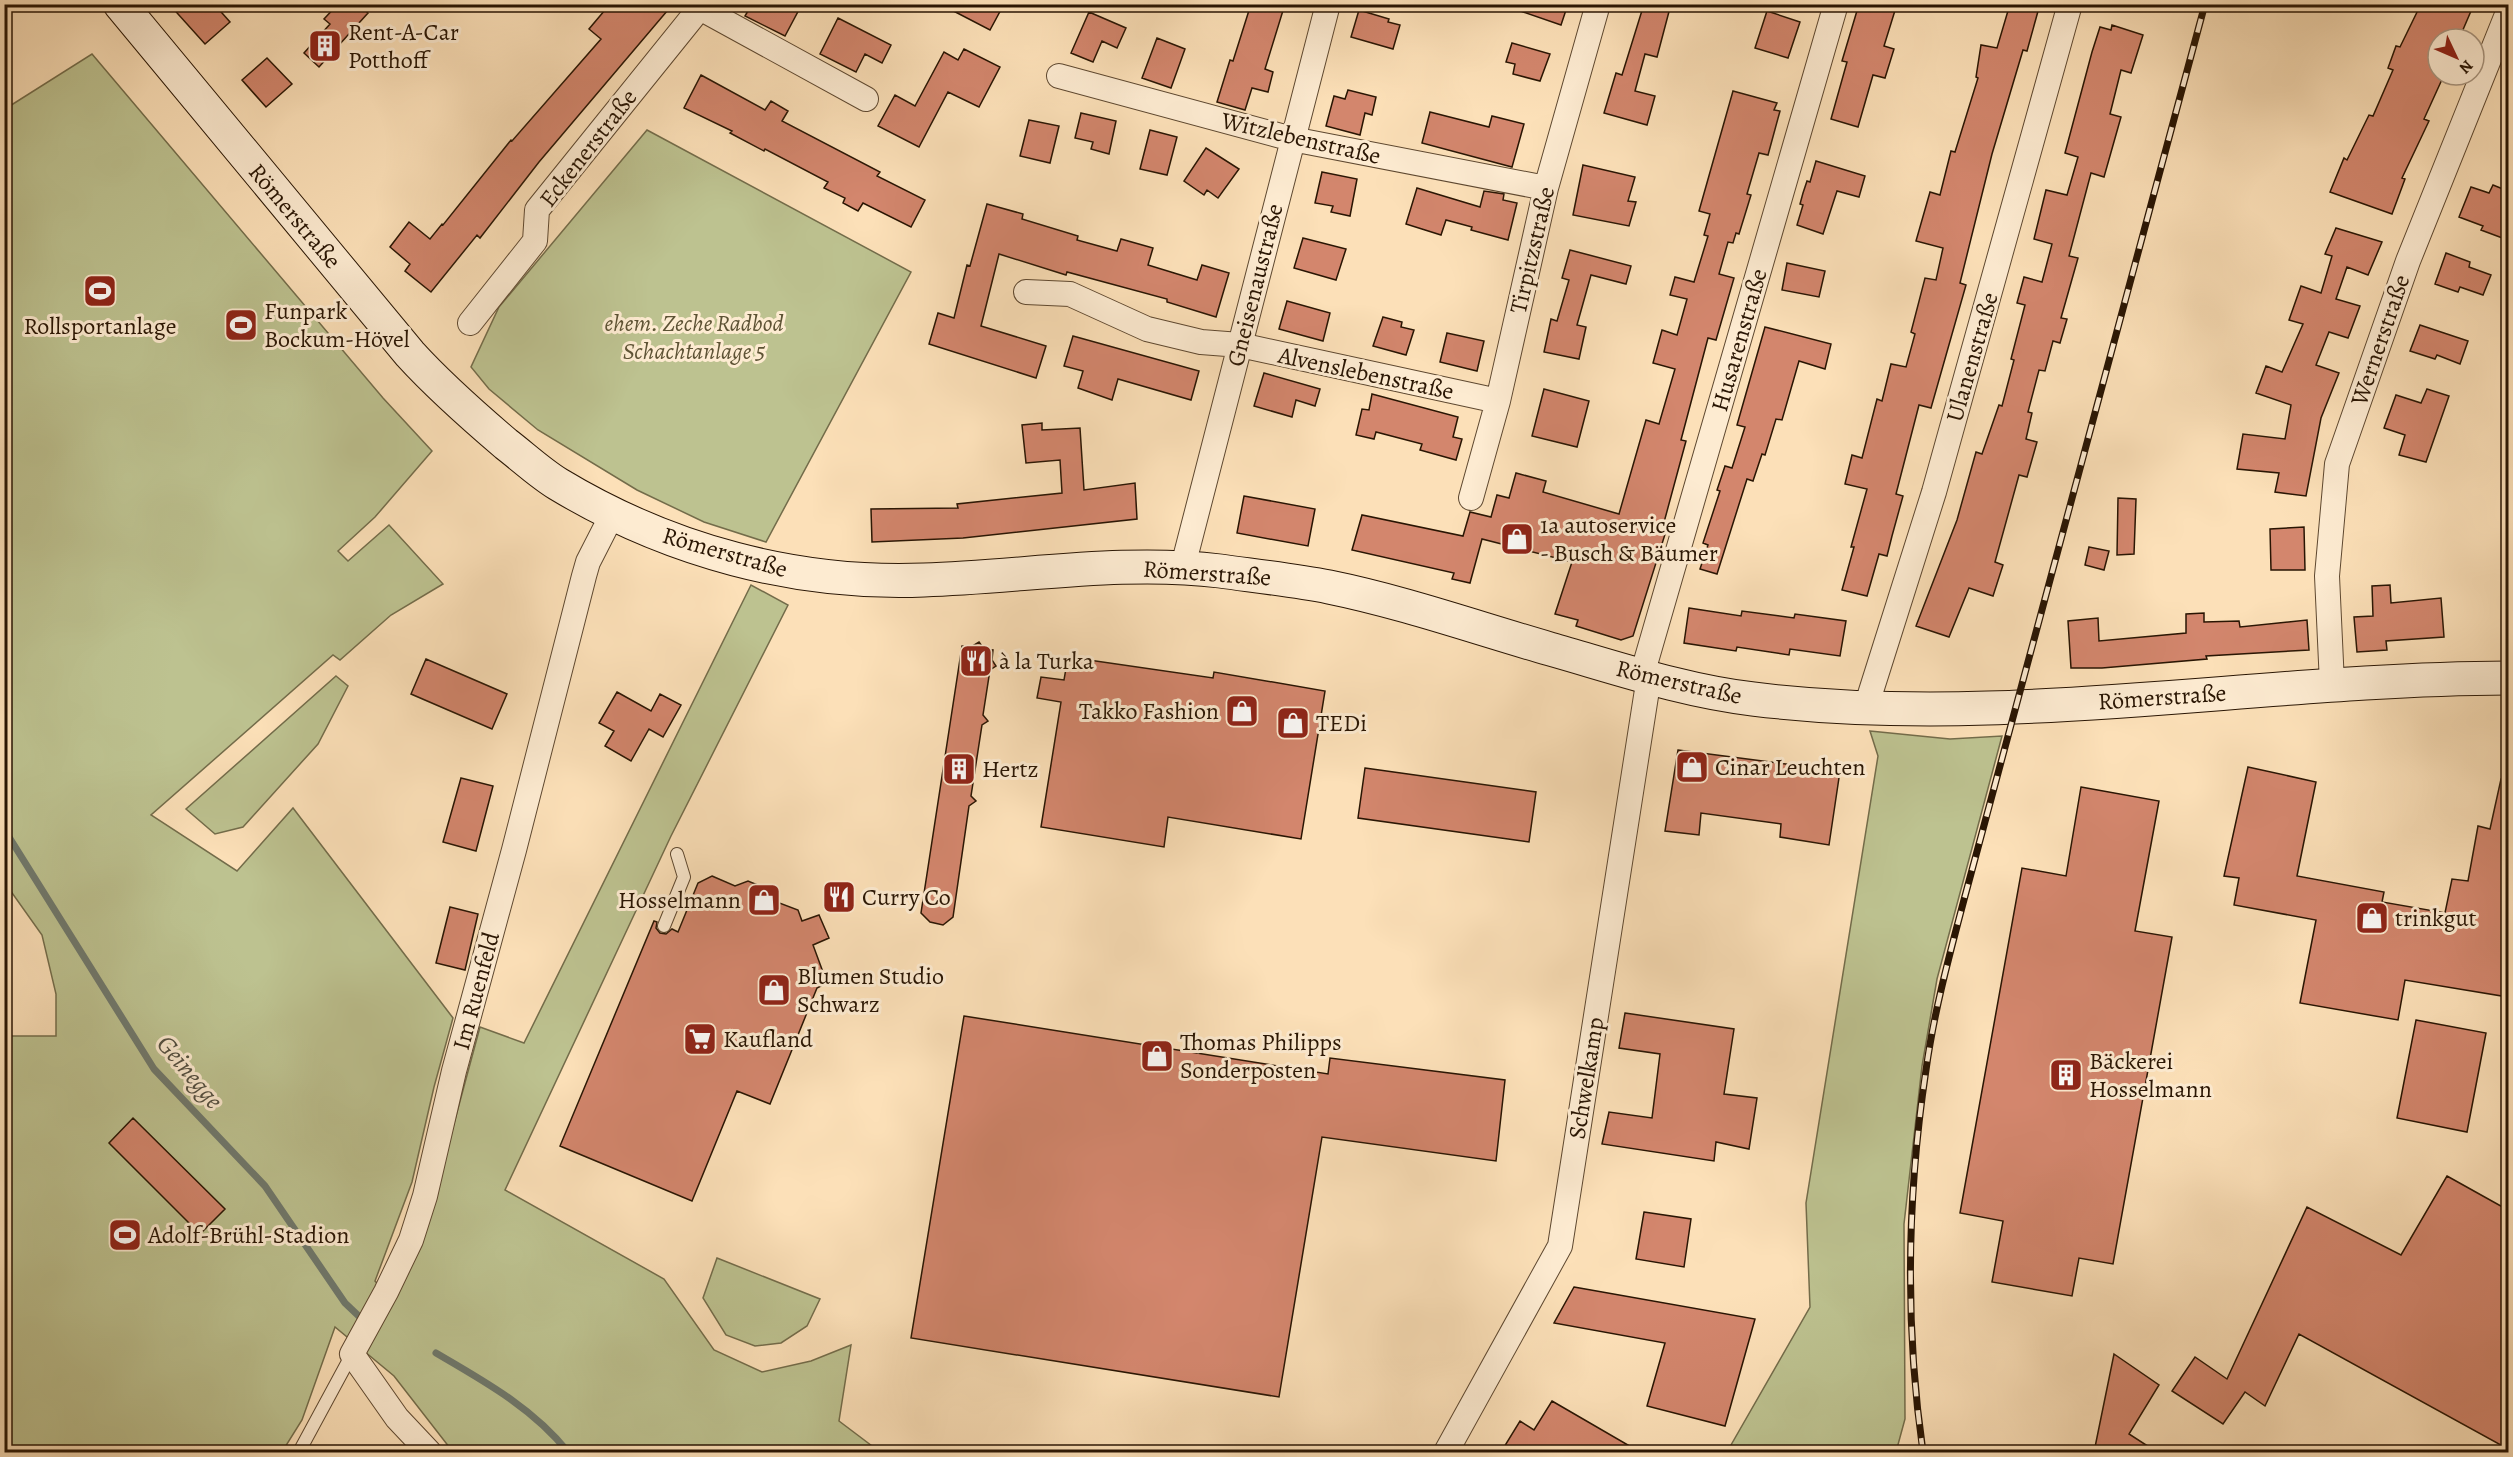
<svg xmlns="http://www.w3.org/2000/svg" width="2513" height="1457" viewBox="0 0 2513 1457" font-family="Alegreya,serif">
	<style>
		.green { fill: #bdc290; stroke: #736c4a; stroke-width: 1.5 }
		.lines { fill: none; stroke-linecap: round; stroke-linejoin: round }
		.stream { stroke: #70796d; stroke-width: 7 }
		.building { fill: #d3866d; stroke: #291503; stroke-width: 1.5 }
		.lane-casing { stroke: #5e4830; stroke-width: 14 }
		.street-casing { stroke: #5e4830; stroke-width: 26 }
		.secondary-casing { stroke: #291503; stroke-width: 35 }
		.lane { stroke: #fdebd1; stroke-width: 12 }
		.street { stroke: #fdebd1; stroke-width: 24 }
		.secondary { stroke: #fdebd1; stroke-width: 33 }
		.rail-casing { stroke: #291503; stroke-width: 7 }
		.rail { stroke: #fdebd1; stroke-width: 4.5; stroke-dasharray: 14; stroke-linecap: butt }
		.labels { text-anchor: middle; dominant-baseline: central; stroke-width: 6; stroke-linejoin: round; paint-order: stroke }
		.poi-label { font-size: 24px; fill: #291503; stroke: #fdebd1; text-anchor: start }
		.street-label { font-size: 24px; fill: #291503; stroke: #fdebd1 }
		.park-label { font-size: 24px; font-style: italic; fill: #5d5234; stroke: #fdebd1 }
		.water-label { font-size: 26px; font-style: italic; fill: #534f41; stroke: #fdebd1 }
	</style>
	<rect width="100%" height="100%" fill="#fce0b8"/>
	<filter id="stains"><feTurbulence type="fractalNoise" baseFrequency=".00333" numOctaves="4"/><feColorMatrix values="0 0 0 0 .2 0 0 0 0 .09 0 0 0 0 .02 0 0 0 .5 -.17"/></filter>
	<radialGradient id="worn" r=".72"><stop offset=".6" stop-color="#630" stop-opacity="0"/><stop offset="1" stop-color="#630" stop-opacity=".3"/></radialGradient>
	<path class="green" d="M92 54 383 398 432 451 375 517 338 551 348 561 389 525 443 584 391 615 340 660 333 655 151 815 237 871 293 808 453 1018 434 1087 412 1182 375 1281 390 1297 442 1168 480 1027 524 1043 751 585 788 605 671 836 505 1190 664 1279 714 1350 762 1372 811 1361 851 1345 839 1421 880 1452H453L394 1376 335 1327 302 1420 282 1452H5V1036H56V994L42 935 5 883V109Z
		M647 130 911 272 766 542 704 522 637 490 538 430 489 389 471 367 499 307Z
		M336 676 348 686 318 744 243 827 215 834 186 809Z
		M1870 731 1950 739 2002 736 1937 979 1922 1066 1904 1224 1905 1419 1896 1452H1727L1810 1307 1806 1203 1878 756Z
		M717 1258 820 1299 807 1326 781 1343 755 1346 726 1335 703 1298Z"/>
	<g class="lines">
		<path class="stream" d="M4 829 154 1069 265 1186 345 1303 365 1322
			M436 1353C484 1381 533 1408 568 1452"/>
	</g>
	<path class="building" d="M169 4H214L230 22 205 44Z
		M338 4H358L368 13 319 67 304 53 330 24 324 19Z
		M610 4H673L539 162 480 238 477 235 431 292 405 271 410 264 390 247 409 222 430 239 442 224 443 225 511 140 512 141 601 39 589 29Z
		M752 4H802L785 36 745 16Z
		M940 4H1004L990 30Z
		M1251 4H1285L1265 69 1273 72 1268 92 1252 88 1245 110 1217 102 1230 60 1233 61Z
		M1510 4H1568L1561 25 1509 7Z
		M1644 4H1671L1657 57 1645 54 1635 91 1655 96 1647 125 1604 113 1616 73 1622 75Z
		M1859 4H1897L1884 46 1894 49 1885 78 1873 75 1858 127 1831 119 1847 62 1842 61Z
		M2010 4H2040L2027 51 2023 50 1992 154 1960 283 1966 285 1931 408 1919 405 1896 494 1903 496 1892 536 1887 556 1879 554 1867 596 1842 590 1854 547H1851L1867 489 1845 484 1852 455 1862 458 1877 399 1882 401 1891 364 1906 367 1915 334 1911 332 1925 278 1936 280 1943 248 1916 241 1930 192 1940 195 1951 151 1955 152 1978 78 1976 77 1981 45 1997 48Z
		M2421 4H2474L2459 39H2438V75H2444L2424 119 2429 121 2402 178 2405 179 2392 214 2330 192 2344 158 2347 160 2369 115 2373 116 2393 70 2388 68 2396 46 2400 47Z
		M1359 10 1389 19 1388 22 1400 25 1393 49 1351 37Z
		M1767 11 1800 22 1788 58 1755 48Z
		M1089 12 1126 28 1117 48 1102 41 1093 62 1071 53Z
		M838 18 891 45 882 63 865 54 856 72 820 54Z
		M2112 25 2143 35 2131 73 2121 70 2110 114 2121 117 2104 177 2091 173 2069 256 2078 258 2061 318 2067 319 2060 343 2053 341 2045 371 2039 370 2028 412 2032 413 2026 439 2037 442 2027 477 2019 475 1995 562 2003 565 1993 596 1969 588 1949 637 1916 626 1957 520 1976 452 1982 454 1999 405 2002 406 2014 360 2011 359 2025 305 2017 303 2024 277 2042 282 2052 244 2034 239 2046 190 2067 195 2078 157 2065 153 2092 52 2100 27 2111 30Z
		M1157 38 1185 49 1171 88 1142 78Z
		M1512 43 1550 54 1540 81 1513 74 1515 64 1506 62Z
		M964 49 1000 67 979 107 948 92 919 147 878 126 895 95 915 106 944 52 958 60Z
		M267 58 292 84 266 107 242 80Z
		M701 75 765 110 771 101 788 111 782 121 880 172 877 176 925 200 911 227 863 203 858 211 843 203 845 198 824 188 828 182 765 149 764 151 730 133 732 131 684 108Z
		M1348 90 1376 97 1372 115 1365 113 1360 135 1326 126 1334 96 1345 99Z
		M1733 91 1777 103 1774 110 1780 111 1768 155 1759 153 1747 194 1751 195 1739 234 1736 233 1733 243 1728 242 1719 274 1734 278 1716 340 1708 338 1681 440 1686 441 1663 526 1667 528 1633 636 1621 640 1576 626 1578 620 1555 614 1572 562 1482 539 1470 583 1452 579 1454 573 1352 550 1362 515 1463 536 1470 512 1491 517 1497 495 1509 498 1516 473 1546 481 1543 492 1619 514 1646 420 1659 424 1675 369 1653 363 1662 330 1677 335 1687 299 1670 295 1675 277 1694 282 1708 236 1704 235 1710 214 1699 211Z
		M1430 112 1489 127 1492 116 1524 124 1512 167 1422 143Z
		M1081 113 1116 121 1109 154 1091 149 1093 142 1075 138Z
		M1029 120 1059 126 1050 163 1020 156Z
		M1150 130 1177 137 1167 175 1140 169Z
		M1206 148 1239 169 1218 198 1207 190 1204 195 1184 181Z
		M1816 161 1865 176 1859 197 1837 191 1823 234 1797 225 1803 205 1800 204 1803 193 1807 181 1810 182Z
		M1583 165 1635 177 1628 201 1636 202 1629 226 1573 215Z
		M1322 172 1357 179 1350 216 1331 212 1333 206 1315 203Z
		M2493 185 2508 191V228L2505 239 2481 230 2483 226 2459 217 2471 187 2489 193Z
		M1417 188 1480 207 1484 191 1504 194 1503 200 1517 203 1508 240 1471 230 1472 227 1446 220 1441 235 1406 224Z
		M987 204 1023 214 1022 219 1078 236 1077 240 1117 251 1121 239 1153 248 1148 265 1197 280 1202 265 1229 273 1216 317 1167 302V299L1067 272 1066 275 999 254 981 326 1046 346 1036 378 929 344 938 313 954 318 967 265 970 266Z
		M2336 228 2382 242 2368 275 2347 267 2336 299 2360 306 2348 338 2329 332 2316 365 2339 373 2321 418 2306 496 2275 492 2279 473 2237 469 2243 434 2285 439 2291 405 2256 393 2266 366 2282 372 2303 324 2289 320 2301 286 2321 293 2332 256 2325 254Z
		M1303 238 1346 249 1336 280 1294 268Z
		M1570 250 1631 266 1626 284 1591 275 1577 325 1586 327 1579 359 1544 352 1551 319 1557 321 1569 280 1562 278Z
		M2446 253 2470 262 2469 267 2491 275 2483 295 2460 287 2458 292 2435 284Z
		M1787 263 1825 271 1819 297 1782 290Z
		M1287 301 1330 313 1323 341 1279 329Z
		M1383 317 1402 322 1401 327 1414 330 1406 355 1373 346Z
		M2420 325 2468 341 2460 364 2437 355 2435 359 2410 351Z
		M1765 327 1831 344 1825 369 1799 361 1782 420 1776 419 1765 455 1762 454 1753 481 1747 479 1717 574 1700 569 1708 545 1703 543 1720 491 1717 490 1725 466 1732 468 1745 427 1737 425Z
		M1447 333 1484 341 1477 371 1440 362Z
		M1073 336 1199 371 1191 400 1118 379 1112 400 1078 388 1083 371 1064 366Z
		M1264 373 1320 389 1315 406 1296 400 1292 417 1254 406Z
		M1544 389 1589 401 1577 447 1532 436Z
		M2427 389 2449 396 2426 462 2399 455 2405 435 2384 428 2396 395 2421 403Z
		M1372 394 1458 417 1453 437 1462 439 1456 460 1420 450 1422 444 1376 432 1374 439 1356 435 1362 409 1369 410Z
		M1042 423V430L1080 428 1084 490 1135 483 1137 519 963 538 872 542 871 509 958 508 957 504 1062 493 1060 460 1026 463 1022 425Z
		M1244 496 1315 509 1308 546 1237 533Z
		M2118 498 2136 499 2134 554 2117 555Z
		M2304 527 2305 570H2271L2270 529Z
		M2089 547 2109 551 2104 570 2085 565Z
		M2390 585 2391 603 2441 598 2444 637 2386 641 2387 650 2357 652 2354 617 2373 616 2372 586Z
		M1689 608 1741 616 1742 611 1794 618 1795 614 1846 621 1840 656 1790 649 1789 655 1737 647 1736 651 1684 643Z
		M2204 613V622L2239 621 2240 627 2307 620 2309 650 2206 656 2207 659 2102 668H2071L2068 621 2098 618 2099 641 2186 633V614Z
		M979 642 984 649 993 650 992 660 996 666 990 670 983 715 988 721 982 725 971 796 976 801 969 806 953 917 943 925 930 922 921 913 962 646 971 647Z
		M1068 657 1213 678 1214 672 1325 691 1301 839 1168 817 1164 847 1041 827 1061 702 1037 698 1041 677 1064 680Z
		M426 659 507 694 492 729 411 694Z
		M617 692 651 711 660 694 681 705 663 737 649 729 631 761 605 746 614 731 599 723Z
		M1678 750 1840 771 1829 845 1780 837 1781 824 1701 813 1699 835 1665 831Z
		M2248 767 2316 782 2297 876 2384 892 2382 902 2445 913 2452 879 2468 881 2478 826 2490 829 2501 779 2508 780V997L2405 980 2398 1020 2300 1003 2316 920 2234 905 2239 878 2224 876Z
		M1365 768 1536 792 1529 842 1358 818Z
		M461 778 493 786 476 851 443 842Z
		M2081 787 2159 801 2135 931 2172 937 2113 1264 2079 1258 2072 1296 1992 1282 2003 1221 1960 1213 2022 868 2066 876Z
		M712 876 735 886 748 881 770 890 774 901 798 910 802 921 819 915 829 938 813 945 827 983 817 988 770 1104 737 1091 692 1201 560 1146 654 921 657 922 656 928 660 933 666 934 672 929 678 932 698 883Z
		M450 907 478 914 465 970 436 963Z
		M1625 1013 1734 1029 1724 1094 1757 1098 1749 1149 1716 1142 1714 1161 1602 1144 1609 1112 1652 1118 1660 1054 1619 1048Z
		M964 1016 1328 1074 1330 1058 1505 1080 1496 1161 1322 1137 1279 1397 911 1338Z
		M2416 1020 2486 1033 2467 1132 2397 1118Z
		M133 1118 225 1209 200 1234 109 1143Z
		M2447 1176 2508 1210V1449L2299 1334 2265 1406 2245 1392 2223 1424 2172 1391 2195 1357 2227 1379 2307 1207 2401 1255Z
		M1644 1212 1691 1219 1684 1267 1636 1259Z
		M1574 1287 1755 1319 1725 1426 1647 1406 1665 1343 1554 1323Z
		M2114 1354 2159 1385 2129 1434 2157 1452H2094Z
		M1552 1401 1640 1452H1501L1520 1421 1534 1430Z"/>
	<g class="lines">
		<defs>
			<path id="lane" d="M664 926 684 877 677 854
				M299 1452 352 1354"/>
			<path id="street" d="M700 8 866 99
				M1059 76 1292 139 1546 188
				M1026 292 1070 294 1147 329 1201 342 1240 345 1498 401
				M470 323 535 241 537 210 703 4
				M1471 498 1498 401 1546 188 1598 4
				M1183 566 1328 4
				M1642 675 1836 4
				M2332 684 2327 576 2337 464 2408 261 2508 12
				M1866 707 1934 492 2070 4
				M429 1452 397 1418 352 1354 386 1292 411 1240 425 1196 454 1071 514 850 584 576 588 562 613 513
				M1446 1452 1560 1246 1649 677"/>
			<path id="secondary" d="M120 4 410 354C440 387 472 415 506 444 523 457 540 473 558 484 669 551 796 585 924 580 1023 577 1122 559 1220 571 1256 576 1293 580 1329 587 1403 602 1477 628 1550 649 1617 668 1684 691 1753 699 2004 730 2257 679 2508 678"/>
		</defs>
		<use href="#lane" class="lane-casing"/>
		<use href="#street" class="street-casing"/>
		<use href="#secondary" class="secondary-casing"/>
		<use href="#lane" class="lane"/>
		<use href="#street" class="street"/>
		<use href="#secondary" class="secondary"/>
		<defs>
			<path id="rail" d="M1923 1452C1905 1326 1907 1196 1926 1070 1934 1011 1950 953 1965 896L2205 4"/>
		</defs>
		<use href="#rail" class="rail-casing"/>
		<use href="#rail" class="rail"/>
	</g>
	<defs>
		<symbol id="building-square" viewBox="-11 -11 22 22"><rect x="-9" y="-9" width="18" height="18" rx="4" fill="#8f2418" stroke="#fdebd1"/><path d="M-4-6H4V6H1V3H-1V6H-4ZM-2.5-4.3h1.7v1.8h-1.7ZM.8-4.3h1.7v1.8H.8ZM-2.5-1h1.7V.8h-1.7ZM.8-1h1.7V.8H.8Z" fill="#fff"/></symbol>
		<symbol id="stadium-square" viewBox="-11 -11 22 22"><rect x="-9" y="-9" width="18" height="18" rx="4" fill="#8f2418" stroke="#fdebd1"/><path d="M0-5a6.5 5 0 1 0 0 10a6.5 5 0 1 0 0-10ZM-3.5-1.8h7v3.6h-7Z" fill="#fff"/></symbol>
		<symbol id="shop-square" viewBox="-11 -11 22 22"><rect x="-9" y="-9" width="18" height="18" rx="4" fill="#8f2418" stroke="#fdebd1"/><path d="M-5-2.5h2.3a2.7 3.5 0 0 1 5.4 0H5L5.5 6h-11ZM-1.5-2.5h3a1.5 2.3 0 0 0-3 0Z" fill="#fff"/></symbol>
		<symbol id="restaurant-square" viewBox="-11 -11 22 22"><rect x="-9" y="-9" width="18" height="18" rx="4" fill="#8f2418" stroke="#fdebd1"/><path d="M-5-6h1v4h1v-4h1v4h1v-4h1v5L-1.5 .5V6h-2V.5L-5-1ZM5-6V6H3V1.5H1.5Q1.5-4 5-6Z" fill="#fff"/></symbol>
		<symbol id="supermarket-square" viewBox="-11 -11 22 22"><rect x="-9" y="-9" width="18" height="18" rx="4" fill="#8f2418" stroke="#fdebd1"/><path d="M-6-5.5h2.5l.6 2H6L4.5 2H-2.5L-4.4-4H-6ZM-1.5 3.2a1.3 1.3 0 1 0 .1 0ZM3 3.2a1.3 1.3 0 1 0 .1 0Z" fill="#fff"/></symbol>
	</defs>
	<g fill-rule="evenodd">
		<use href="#building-square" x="306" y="27" width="38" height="38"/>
		<use href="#stadium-square" x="81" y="272" width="38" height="38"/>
		<use href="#stadium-square" x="222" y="306" width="38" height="38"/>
		<use href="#shop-square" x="1498" y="520" width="38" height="38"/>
		<use href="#restaurant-square" x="957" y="642" width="38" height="38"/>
		<use href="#shop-square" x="1223" y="692" width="38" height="38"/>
		<use href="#shop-square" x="1274" y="704" width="38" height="38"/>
		<use href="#shop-square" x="1673" y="748" width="38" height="38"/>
		<use href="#building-square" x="940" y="750" width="38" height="38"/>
		<use href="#restaurant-square" x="820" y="878" width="38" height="38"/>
		<use href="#shop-square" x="745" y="881" width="38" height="38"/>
		<use href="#shop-square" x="2353" y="899" width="38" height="38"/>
		<use href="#shop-square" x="755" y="971" width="38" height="38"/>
		<use href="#supermarket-square" x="681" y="1020" width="38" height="38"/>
		<use href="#shop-square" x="1138" y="1037" width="38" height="38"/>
		<use href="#building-square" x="2047" y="1056" width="38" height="38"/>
		<use href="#stadium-square" x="106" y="1216" width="38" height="38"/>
	</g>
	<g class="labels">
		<g class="poi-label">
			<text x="348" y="32">Rent-A-Car<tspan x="348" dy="28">Potthoff</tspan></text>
			<text x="264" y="311">Funpark<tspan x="264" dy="28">Bockum-Hövel</tspan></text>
			<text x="100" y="326" text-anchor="middle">Rollsportanlage</text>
			<text x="1540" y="525">1a autoservice<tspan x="1540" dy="28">- Busch &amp; Bäumer</tspan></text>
			<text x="999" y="661">à la Turka</text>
			<text x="1219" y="711" text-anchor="end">Takko Fashion</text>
			<text x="1316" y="723">TEDi</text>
			<text x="1715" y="767">Cinar Leuchten</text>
			<text x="982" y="769">Hertz</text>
			<text x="862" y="897">Curry Co</text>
			<text x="741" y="900" text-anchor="end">Hosselmann</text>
			<text x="2395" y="918">trinkgut</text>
			<text x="797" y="976">Blumen Studio<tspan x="797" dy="28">Schwarz</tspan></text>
			<text x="723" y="1039">Kaufland</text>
			<text x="1180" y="1042">Thomas Philipps<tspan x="1180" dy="28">Sonderposten</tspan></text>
			<text x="2089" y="1061">Bäckerei<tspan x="2089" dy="28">Hosselmann</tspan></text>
			<text x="148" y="1235">Adolf-Brühl-Stadion</text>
		</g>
		<g class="street-label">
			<text transform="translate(1301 138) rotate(13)">Witzlebenstraße</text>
			<text transform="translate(588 148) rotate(-52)">Eckenerstraße</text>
			<text transform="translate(295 216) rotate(50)">Römerstraße</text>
			<text transform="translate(1532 250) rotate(-77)">Tirpitzstraße</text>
			<text transform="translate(1255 285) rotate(-76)">Gneisenaustraße</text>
			<text transform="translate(1739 340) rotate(-74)">Husarenstraße</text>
			<text transform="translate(2380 340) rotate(-71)">Wernerstraße</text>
			<text transform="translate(1972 357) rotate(-74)">Ulanenstraße</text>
			<text transform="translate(1366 373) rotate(12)">Alvenslebenstraße</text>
			<text transform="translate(725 552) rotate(16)">Römerstraße</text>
			<text transform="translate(1207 573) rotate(4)">Römerstraße</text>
			<text transform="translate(1679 682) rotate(13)">Römerstraße</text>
			<text transform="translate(2162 697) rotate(-4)">Römerstraße</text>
			<text transform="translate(476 991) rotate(-75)">Im Ruenfeld</text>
			<text transform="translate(1586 1078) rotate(-81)">Schwelkamp</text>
		</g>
		<g class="park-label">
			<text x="694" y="323">ehem. Zeche Radbod<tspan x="694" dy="28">Schachtanlage 5</tspan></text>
		</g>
		<g class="water-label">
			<text transform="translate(190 1072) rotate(50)">Geinegge</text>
		</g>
	</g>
	<rect width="2513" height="1457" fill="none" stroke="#fce0b8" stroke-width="24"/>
	<rect x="6" y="6" width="2501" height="1445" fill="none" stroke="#291503" stroke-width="3"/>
	<rect x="12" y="12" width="2489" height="1433" fill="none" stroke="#291503" stroke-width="1.5"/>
	<g transform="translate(2456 57) rotate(134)"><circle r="28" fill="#fdebd1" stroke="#a8957f" stroke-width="1.5"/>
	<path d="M0-4.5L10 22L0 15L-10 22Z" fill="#8f2418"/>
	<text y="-9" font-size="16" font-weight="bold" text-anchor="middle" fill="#291503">N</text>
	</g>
	<rect width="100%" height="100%" filter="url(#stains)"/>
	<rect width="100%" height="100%" fill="url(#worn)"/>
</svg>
